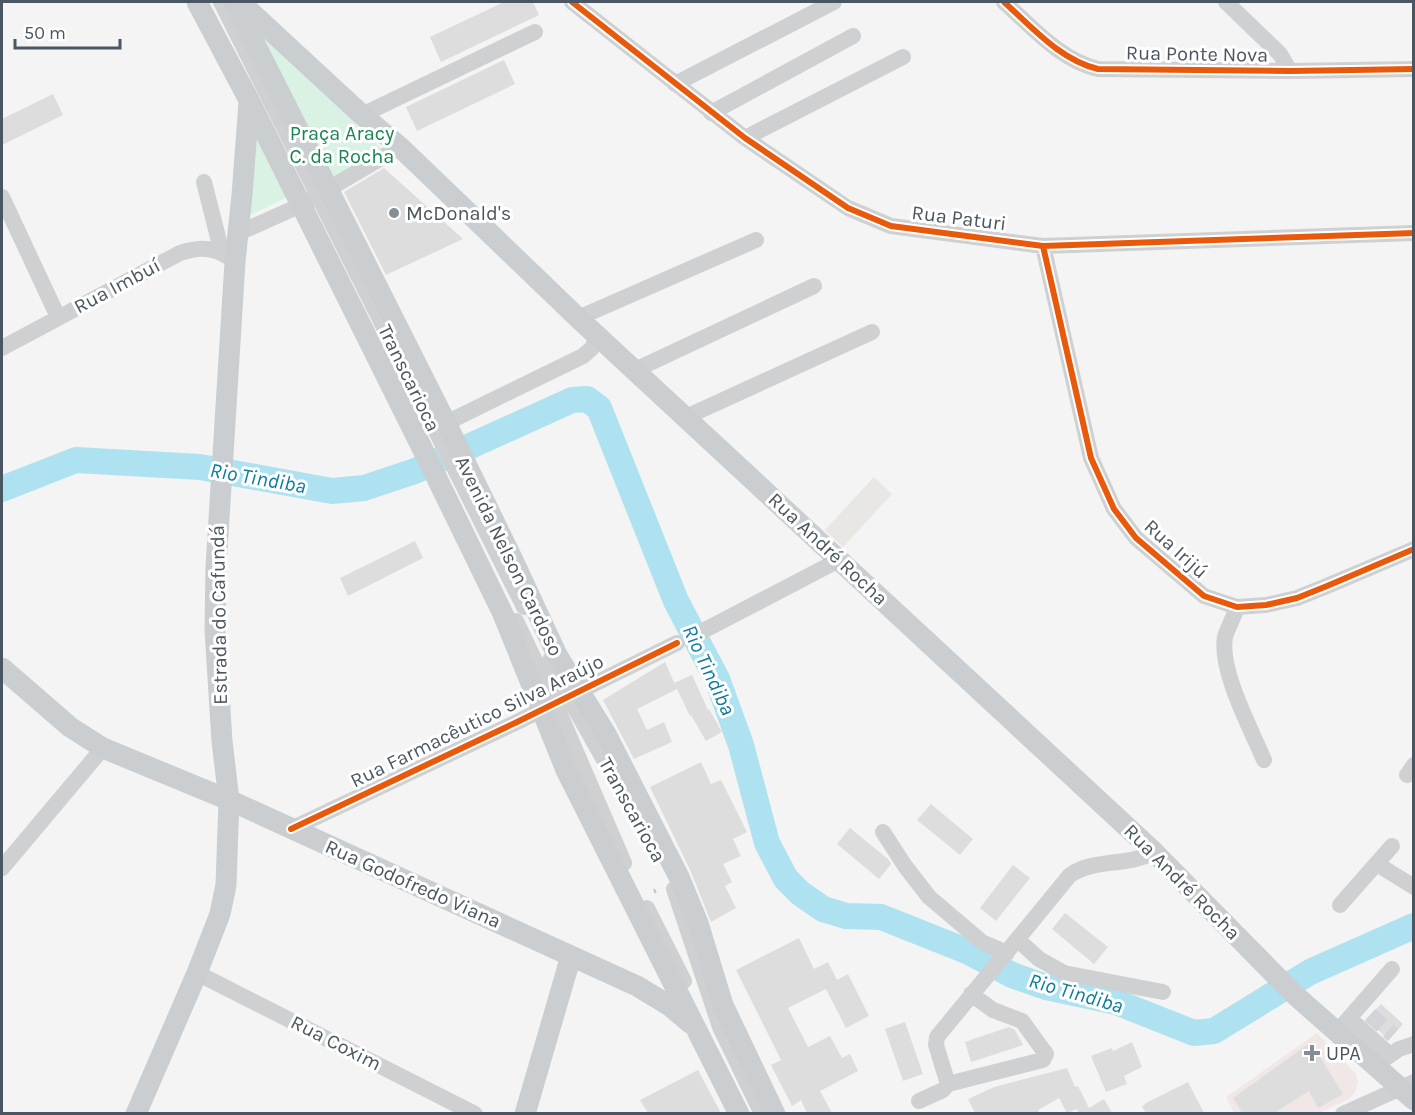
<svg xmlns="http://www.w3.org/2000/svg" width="1415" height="1115" viewBox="0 0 1415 1115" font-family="Karla,sans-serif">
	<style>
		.commercial { fill: #e8e7e3 }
		.medical { fill: #f1e7e6 }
		.green { fill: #d9f2e3 }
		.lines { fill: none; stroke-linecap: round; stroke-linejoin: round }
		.river { stroke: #aee2f0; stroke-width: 26 }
		.building { fill: #ddddde }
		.minor-tunnel { stroke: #d2d4d7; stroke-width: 16; stroke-dasharray: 16 8; stroke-linecap: butt }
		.path { stroke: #bcc7c4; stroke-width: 2; stroke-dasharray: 4.5 3; stroke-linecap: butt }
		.minor { stroke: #ced0d2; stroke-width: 16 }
		.major { stroke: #caced1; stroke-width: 21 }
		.cycleway-casing { stroke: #fff; stroke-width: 10 }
		.cycleway { stroke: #e8590c; stroke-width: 6 }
		.poi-dot { fill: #868d94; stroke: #fff; stroke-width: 2 }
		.labels { text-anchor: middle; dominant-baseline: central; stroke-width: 6; stroke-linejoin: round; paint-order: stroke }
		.street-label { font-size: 20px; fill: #4a5661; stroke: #fff }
		.park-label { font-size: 20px; fill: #17864f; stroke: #fff }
		.poi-label { font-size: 20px; fill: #4a5661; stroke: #fff; text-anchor: start }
		.water-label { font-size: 21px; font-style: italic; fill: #0c7c9b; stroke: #fff }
	</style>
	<rect width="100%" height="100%" fill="#f4f4f4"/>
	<path class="commercial" d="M874 477 892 494 843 547 825 530Z"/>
	<path class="medical" d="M1317 1033 1356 1074 1358 1083 1355 1092 1349 1099 1319 1113H1234L1226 1097Z"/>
	<path class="green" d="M264 37 383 150 331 180Z
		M252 117 290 196 244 218Z"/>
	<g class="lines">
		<path class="river" d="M2 489 76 460 200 467 332 491 364 488 415 471 572 400 587 399 599 408 676 601 717 679 741 745 767 843 786 879 800 893 823 909 846 916 881 917 969 952 1012 975 1046 987 1116 1002 1194 1033 1214 1031 1310 972 1414 926"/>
	</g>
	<path class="building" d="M504 2H533L539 15 441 62 430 37Z
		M504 60 515 84 417 131 406 107Z
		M53 94 63 115 2 145V119Z
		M384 168 463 239 386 275 344 192Z
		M415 541 423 558 348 596 340 578Z
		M665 662 677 689 637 709 647 730 664 722 672 742 634 759 603 700Z
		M692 675 708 710 709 709 722 732 706 741 691 715 690 716 674 683Z
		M701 762 711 784 721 780 747 832 733 839 741 856 723 864 732 882 725 886 736 908 711 922 691 872 650 787Z
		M931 804 973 839 960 855 917 820Z
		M850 828 888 859 891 864 879 879 837 844Z
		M1013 865 1030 878 996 921 980 908Z
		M1065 913 1108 947 1094 964 1052 929Z
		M799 938 814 969 828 962 837 980 848 974 869 1016 846 1028 826 989 788 1008 808 1047 830 1036 842 1058 850 1054 858 1071 820 1091 832 1113H807L801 1100 792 1106 771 1065 781 1060 736 970Z
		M1381 1004 1403 1024 1389 1040 1366 1019Z
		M905 1022 923 1074 903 1081 885 1029Z
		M1009 1027 1015 1030 1023 1045 971 1062 965 1042Z
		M1132 1042 1142 1067 1124 1076 1127 1084 1106 1092 1091 1056 1112 1048 1113 1051Z
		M1311 1042 1343 1094 1318 1108 1309 1091 1274 1113H1242L1233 1098Z
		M1067 1068 1075 1087 1078 1086 1089 1108 1104 1099 1112 1113H1078L1077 1109 1067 1113 1059 1098 1038 1110 1040 1113H975L968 1099 994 1087Z
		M698 1070 721 1113H648L640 1100Z
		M1188 1082 1204 1113H1146L1142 1107 1146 1103Z"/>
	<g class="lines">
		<path class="minor-tunnel" d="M1370 1015 1393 1035"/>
		<path class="path" d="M654 889 657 896"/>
		<path class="minor" d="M221 2 524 607
			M572 2 745 138 848 208 891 226 1043 246 1414 233
			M1004 2C1032 27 1060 60 1098 69L1290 71 1414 69
			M1226 2 1280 54 1290 71
			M675 84 834 2
			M711 113 853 36
			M362 115 535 32
			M745 138 903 57
			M204 182 222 253
			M2 197 58 317
			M239 233 301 205 400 147
			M1043 246 1091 458 1114 509 1136 538 1204 596 1237 607 1266 605 1297 598 1327 586 1414 549
			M578 318 756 240
			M2 348 180 253C202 246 217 247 235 262
			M635 370 814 286
			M686 417 872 332
			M446 423 583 356 592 348 597 336
			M1237 607C1234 617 1228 627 1225 637 1219 670 1251 729 1264 760
			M516 621 555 703 624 863
			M701 632 839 560
			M550 660 568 696 643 829
			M1407 775 1414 765
			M291 829 517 722 677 643
			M883 832 905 866 929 897 982 942 1007 953
			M1377 864 1414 887
			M2 868 103 748
			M674 889 720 1027 762 1114
			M1340 905 1392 846
			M647 908 684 981
			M1018 940 1039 959 1064 973 1163 992
			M197 973 475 1114
			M1349 1018 1390 1055
			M1337 1032 1392 969
			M1383 1060 1399 1049 1414 1044
			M948 1084 1043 1060 1046 1054 1022 1021 993 1010 971 994
			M919 1101 943 1090 948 1084 936 1045 937 1037 1070 875C1095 858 1127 867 1154 852
			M1343 1114 1414 1082"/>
		<path class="major" d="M197 2 249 100 427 458 503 614 566 770 739 1114
			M240 2 362 115 400 147 578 318 1154 852 1295 995 1414 1100
			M235 4 446 423 513 560 557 655 606 734 679 877 698 923 723 1005 775 1114
			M2 668 70 727 103 748 229 800 637 986 670 1006 690 1023
			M136 1114 197 973 220 914 226 885 229 800 222 741 215 630 216 567 235 262 242 195 249 103
			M525 1114 571 956"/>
		<defs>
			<path id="cycleway" d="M572 2 745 138 848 208 891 226 1043 246 1414 233
				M1004 2C1032 27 1060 60 1098 69L1290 71 1414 69
				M1043 246 1091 458 1114 509 1136 538 1204 596 1237 607 1266 605 1297 598 1327 586 1414 549
				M291 829 517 722 677 643"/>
		</defs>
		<use href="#cycleway" class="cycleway-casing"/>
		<use href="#cycleway" class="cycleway"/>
	</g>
	<g class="poi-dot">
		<circle cx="394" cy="213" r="6"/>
		<path d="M1309 1044h6v6h6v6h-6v6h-6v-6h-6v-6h6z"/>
	</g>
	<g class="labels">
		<g class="street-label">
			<text transform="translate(1197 54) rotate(1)">Rua Ponte Nova</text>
			<text transform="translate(959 218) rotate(7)">Rua Paturi</text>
			<text transform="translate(117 286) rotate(-28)">Rua Imbuí</text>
			<text transform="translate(409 378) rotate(64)">Transcarioca</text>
			<text transform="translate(828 549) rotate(43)">Rua André Rocha</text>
			<text transform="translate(1176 549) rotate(42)">Rua Irijú</text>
			<text transform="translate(509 556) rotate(64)">Avenida Nelson Cardoso</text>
			<text transform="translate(219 615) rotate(-91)">Estrada do Cafundá</text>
			<text transform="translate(477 721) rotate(-26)">Rua Farmacêutico Silva Araújo</text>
			<text transform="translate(632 810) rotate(61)">Transcarioca</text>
			<text transform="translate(1182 882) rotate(45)">Rua André Rocha</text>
			<text transform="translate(413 884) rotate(24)">Rua Godofredo Viana</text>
			<text transform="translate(336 1043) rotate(27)">Rua Coxim</text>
		</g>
		<g class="park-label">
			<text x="342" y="133">Praça Aracy<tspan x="342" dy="23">C. da Rocha</tspan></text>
		</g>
		<g class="poi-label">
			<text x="406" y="213">McDonald's</text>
			<text x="1326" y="1053">UPA</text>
		</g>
		<g class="water-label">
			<text transform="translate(258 478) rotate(10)">Rio Tindiba</text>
			<text transform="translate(709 670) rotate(65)">Rio Tindiba</text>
			<text transform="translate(1076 993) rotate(16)">Rio Tindiba</text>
		</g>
	</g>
	<rect width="1415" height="1115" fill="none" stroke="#4a5661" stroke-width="6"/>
	<path d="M15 39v9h105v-9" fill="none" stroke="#4a5661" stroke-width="3"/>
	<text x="24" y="39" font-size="18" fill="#4a5661" stroke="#ffffff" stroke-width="4.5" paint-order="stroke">50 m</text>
</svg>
